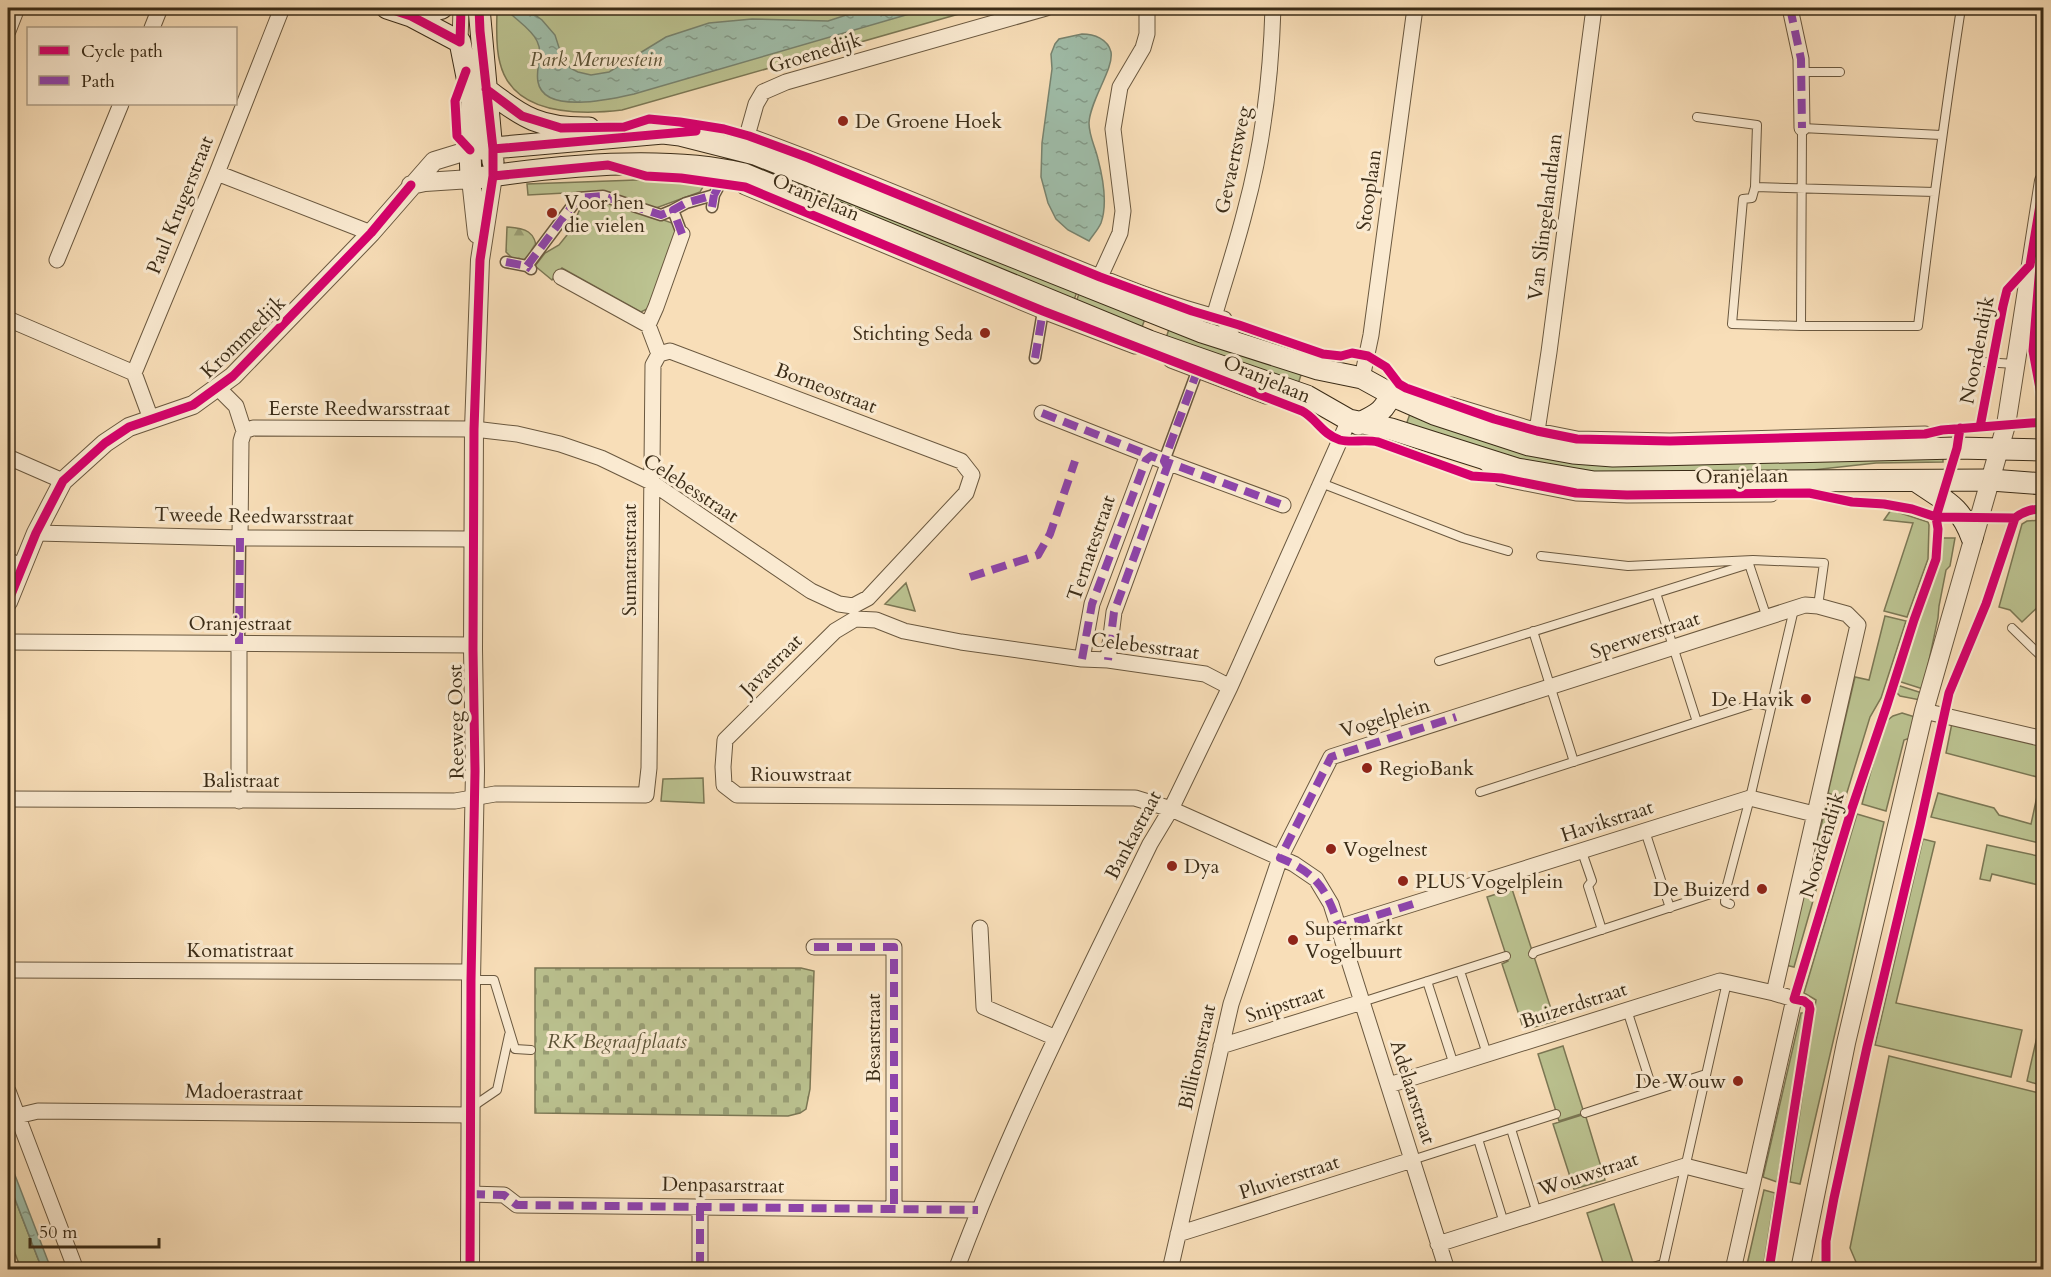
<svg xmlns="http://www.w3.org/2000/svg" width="2051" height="1277" viewBox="0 0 2051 1277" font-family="Cardo,serif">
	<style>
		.green { fill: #bbc290; stroke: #7b7754; stroke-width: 1.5 }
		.forest { fill: url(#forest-firs); stroke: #7b7754; stroke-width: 1.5 }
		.cemetery { fill: url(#cemetery-stones); stroke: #7b7754; stroke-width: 1.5 }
		.water { fill: url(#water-ripples); stroke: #77836f; stroke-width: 1.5 }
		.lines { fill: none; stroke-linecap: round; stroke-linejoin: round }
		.service-casing { stroke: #6a583f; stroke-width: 10 }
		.pedestrian-casing { stroke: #6a583f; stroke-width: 13 }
		.minor-casing { stroke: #6a583f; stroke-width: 17 }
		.tertiary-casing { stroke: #6a583f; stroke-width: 20 }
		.secondary-casing { stroke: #3b2c17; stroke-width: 23 }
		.service { stroke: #faead1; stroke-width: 8 }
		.pedestrian { stroke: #faead1; stroke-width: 10 }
		.minor { stroke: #faead1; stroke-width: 15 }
		.tertiary { stroke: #faead1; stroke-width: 18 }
		.secondary { stroke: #faead1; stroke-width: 21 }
		.rail-casing { stroke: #3b2c17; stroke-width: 7 }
		.rail { stroke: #faead1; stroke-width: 4.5; stroke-dasharray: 14; stroke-linecap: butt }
		.quiet { stroke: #8e44ad; stroke-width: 8; stroke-dasharray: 15 8; stroke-linecap: butt }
		.cycleway-casing { stroke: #faead1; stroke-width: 13 }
		.cycleway { stroke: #d6006c; stroke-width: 9 }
		.poi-dot { fill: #8f2418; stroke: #faead1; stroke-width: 2 }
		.labels { text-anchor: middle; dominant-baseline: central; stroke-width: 6; stroke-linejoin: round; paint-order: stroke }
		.street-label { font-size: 20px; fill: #3b2c17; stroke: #faead1 }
		.park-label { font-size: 20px; font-style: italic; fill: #5b5235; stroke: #faead1 }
		.poi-label { font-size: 20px; fill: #3b2c17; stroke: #faead1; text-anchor: start }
	</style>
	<defs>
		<pattern id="forest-firs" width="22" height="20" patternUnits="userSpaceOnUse" patternTransform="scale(1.5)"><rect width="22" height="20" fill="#bbc290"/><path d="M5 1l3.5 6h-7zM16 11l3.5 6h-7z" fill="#999e75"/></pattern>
		<pattern id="cemetery-stones" width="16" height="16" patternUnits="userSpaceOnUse" patternTransform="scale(1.5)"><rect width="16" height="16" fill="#bbc290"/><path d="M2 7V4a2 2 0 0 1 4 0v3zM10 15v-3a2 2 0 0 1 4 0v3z" fill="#999e75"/></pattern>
		<pattern id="water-ripples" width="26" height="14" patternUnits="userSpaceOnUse" patternTransform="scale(1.5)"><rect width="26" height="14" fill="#9fbda9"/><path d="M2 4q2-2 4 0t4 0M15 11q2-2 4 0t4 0" fill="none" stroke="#839a89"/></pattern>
	</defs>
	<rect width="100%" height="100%" fill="#f8deb8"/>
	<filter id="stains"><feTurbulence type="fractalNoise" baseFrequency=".00333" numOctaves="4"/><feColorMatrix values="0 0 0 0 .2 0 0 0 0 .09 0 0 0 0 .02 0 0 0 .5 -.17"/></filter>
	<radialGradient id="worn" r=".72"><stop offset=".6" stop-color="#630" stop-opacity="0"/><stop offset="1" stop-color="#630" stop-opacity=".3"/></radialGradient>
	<path class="green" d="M497 8H980L622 110C579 115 513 116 500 63 495 46 497 25 497 8Z
		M747 158 1078 289 1074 300 745 167Z
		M664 179 706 182 700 192 656 208 603 191 528 195 527 184Z
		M587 200 622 205 672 223 677 232 649 308 641 312 562 268 552 280 535 266 545 253 559 245 571 230 579 211Z
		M1080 291 1146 316 1142 327 1076 302Z
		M1170 326 1302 372 1297 387 1166 338Z
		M1411 411 1472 433 1943 456V462L1876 463 1785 473 1619 477 1557 470 1406 425Z
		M1891 510 1928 522 1929 525 1928 559 1907 617 1884 611 1913 523 1884 520Z
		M2043 520V602L2022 622 2010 610 1999 607 2022 524 2027 521Z
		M1940 538H1955L1950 566 1946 570 1939 606 1938 618 1923 689 1898 681 1939 559Z
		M906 583 915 611 885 604Z
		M1885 616 1906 621 1881 698 1870 717 1845 799 1828 793 1855 677 1869 680Z
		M1897 685 1922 693 1920 700 1900 696 1896 692Z
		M1902 713 1915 717 1910 738 1904 740 1886 811 1862 804 1884 723 1893 716Z
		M1952 723 2043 746V844L1931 817 1938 793 1994 808 1999 815 2031 824 2041 778 1946 753Z
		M703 778 704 803 661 801 663 779Z
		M1826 807 1839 810 1794 967 1785 965Z
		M1857 814 1884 822 1800 1184 1790 1182 1816 1000 1804 993Z
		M1923 839 1935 842 1896 1003 2022 1030 2011 1077 1875 1045Z
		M1987 845 2043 857V886L1992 874 1990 881 1980 879Z
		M1512 889 1555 1021 1524 1030 1502 964 1508 961 1487 897Z
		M2043 1010V1086L2027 1081Z
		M1801 1013H1805L1777 1182 1763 1177Z
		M1563 1046 1584 1113 1559 1121 1538 1054Z
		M1889 1056 2043 1094V1269H1859L1850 1248Z
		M1585 1114 1605 1180 1574 1189 1553 1124Z
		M8 1181 42 1269H21L8 1235Z
		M1764 1190 1775 1193 1763 1269H1746Z
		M1614 1204 1635 1269H1605L1587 1213Z"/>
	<path class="forest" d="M507 227C525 228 536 231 537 252L524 261 514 260 506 252Z"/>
	<path class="cemetery" d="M535 968H801L814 971 810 1089 806 1109 800 1113 788 1116 535 1113Z"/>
	<path class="water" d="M505 8H526L542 20 555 35 562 57 570 68 578 72 591 75 609 72 666 37 709 23 752 19 828 21 868 8H930L634 94C612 99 544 115 538 82 535 68 544 55 537 41 531 28 514 19 505 8Z
		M1082 34C1094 34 1108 39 1111 52 1114 69 1090 100 1089 123 1089 136 1095 146 1098 159 1103 178 1108 203 1101 223 1098 230 1092 236 1089 241L1068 230 1056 219 1048 203 1041 177 1042 143 1052 69 1051 54 1055 44 1059 39Z
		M8 1157 51 1269H42L8 1181Z"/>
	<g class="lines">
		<defs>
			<path id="service" d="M1801 72H1840
				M1697 117 1757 125 1755 187
				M1935 192 1755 187 1752 198 1743 199 1732 324 1801 326H1918C1931 219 1945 113 1961 8
				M1801 326 1802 128 1941 135
				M1983 362 2015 364
				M1321 483 1463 538 1508 551
				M8 556 22 563
				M1541 556 1628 566 1753 560 1824 563 1818 606
				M1656 593 1697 722
				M2012 628 2044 659
				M1533 631 1574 762
				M1439 661 1749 564 1767 618
				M1480 792 1756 703 1771 707
				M1645 831 1670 908
				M1582 852 1592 881 1588 886 1602 930
				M1730 904 1725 902 1726 889 1750 798 1794 609
				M1533 954 1534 952 1726 889
				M1460 971 1487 1054
				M471 980H494L515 1049 531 1050
				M1427 981 1454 1065
				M1362 1002 1506 956
				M1627 1010 1653 1091
				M472 1107 497 1090 509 1035
				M1585 1113 1706 1074
				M1511 1129 1537 1213
				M1478 1139 1504 1223
				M1412 1160 1556 1114
				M1643 1270 1663 1264
				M1662 1270 1727 982"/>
			<path id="pedestrian" d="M712 207 714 195
				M682 234 673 210 686 203 714 195 720 184
				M506 262 527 266 531 269
				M527 266 578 198 603 196 661 215 673 210
				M1035 358 1043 311
				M1164 461 1198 369
				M239 644 240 538"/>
			<path id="minor" d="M1790 8 1801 59 1802 128
				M152 28 160 8
				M8 31 17 8
				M460 42 461 8
				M749 136C846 171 940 212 1036 251 1097 276 1159 303 1224 319L1235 343
				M745 143 756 104 763 92 786 82 1046 8
				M217 173 371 233
				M744 174 745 187 1043 311 1135 346
				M57 260 121 104
				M561 277 648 325 659 354
				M1100 277 1120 233 1123 211 1113 129 1120 87 1143 48 1147 34V8
				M1214 317C1224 282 1236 247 1245 211 1263 145 1271 76 1273 8
				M8 319 134 373
				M648 325 656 307 682 234
				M1171 360 1266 396 1283 388
				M1362 378 1371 335 1415 8
				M218 388 236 406 244 431 241 441 240 538
				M1042 413 1151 456
				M1434 414 1451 405 1537 431 1577 439 1670 441 1925 434 1933 449
				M151 419 134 373 217 173 282 8
				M244 431 253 428 474 429 517 434 560 444 601 458 651 482 811 591 839 604 853 606 868 598 966 493 972 475 961 461 670 351 659 354
				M1537 431 1549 352 1594 8
				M8 457 63 481
				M1482 459 1501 478 1576 493 1627 495 1771 494 1783 480
				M1164 461 1283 505
				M36 533 240 538 473 539
				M8 642 473 645
				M1082 659 1092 604 1146 460 1151 456 1164 461 1167 467 1114 612 1108 660
				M1230 687 1205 674 1108 660 1082 659 961 642 904 631 876 620 855 619 835 631 725 740 723 767 724 785 737 795 1135 798 1171 809 1294 864 1316 879 1331 904 1447 1270
				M1924 711 2044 739
				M8 799 455 801 495 794 646 795 649 768 653 365 659 354
				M239 801V644
				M1339 927 1750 798 1814 814
				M980 928 984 1007 1056 1038
				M814 947H894V1209
				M8 970 471 972
				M1221 1046 1362 1002
				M1389 1085 1720 981 1774 993
				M8 1091 76 1270
				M17 1116 38 1111 471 1115
				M470 1194 504 1195 517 1205 978 1210
				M700 1206V1270
				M1178 1234 1412 1160
				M1438 1244 1685 1166 1752 1183
				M956 1270C1011 1123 1082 984 1150 844L1171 809 1230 687 1349 420
				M1170 1270 1231 1004 1280 858 1331 757 1805 605 1818 606 1847 614 1858 625 1774 993 1794 999 1733 1270"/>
			<path id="tertiary" d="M411 185 425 182 471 179 477 234
				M8 602 36 533 63 481 105 443 129 427 193 405 233 376 371 233 434 161 470 150
				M470 1270 471 980 475 771 473 649 474 429 480 260 493 176
				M1800 1270 1846 1043 1924 711 2006 425 2044 181"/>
			<path id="secondary" d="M387 8 411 16 460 42 472 102 470 150 471 179C554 166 663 155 744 174L1149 341 1307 396 1349 420 1391 429 1517 469 1594 482 1991 480 2044 484
				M479 8 493 162
				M411 16 442 8
				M486 89C523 118 541 129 589 128
				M470 150 663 133 680 135 755 154 1202 332 1318 369 1362 378 1402 400 1434 414 1529 445 1573 453 1613 456 1957 448 2044 450
				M1358 424C1375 415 1385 412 1391 393
				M1916 481C1944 501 1960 504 1972 538"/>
		</defs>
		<use href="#service" class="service-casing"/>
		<use href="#pedestrian" class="pedestrian-casing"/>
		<use href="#minor" class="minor-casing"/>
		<use href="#tertiary" class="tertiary-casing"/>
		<use href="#secondary" class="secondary-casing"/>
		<use href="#service" class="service"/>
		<use href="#pedestrian" class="pedestrian"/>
		<use href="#minor" class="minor"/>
		<use href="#tertiary" class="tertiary"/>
		<use href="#secondary" class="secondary"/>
		<defs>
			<path id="rail" d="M8 1263 10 1270"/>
		</defs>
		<use href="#rail" class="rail-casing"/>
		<use href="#rail" class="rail"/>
		<path class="quiet" d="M1790 8 1801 59 1802 128
			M712 207 714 195
			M682 234 673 210 686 203 714 195 720 184
			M506 262 527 266 531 269
			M527 266 578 198 603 196 661 215 673 210
			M1035 358 1043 311
			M1198 369 1164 461 1283 505
			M1042 413 1151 456
			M970 577 1038 555 1050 534 1075 461
			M239 644 240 538
			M1082 659 1092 604 1146 460 1151 456 1164 461 1167 467 1114 612 1108 660
			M1413 904 1339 927C1327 890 1317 873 1280 858L1331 757 1456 717
			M814 947H894V1209
			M470 1194 504 1195 517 1205 978 1210
			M700 1206V1270"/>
		<defs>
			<path id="cycleway" d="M387 8 411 16 460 42 461 8
				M466 71 455 101 457 136 470 150
				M486 89 522 116 561 128 624 127 649 119 680 122 724 129 749 136 809 158 1100 277 1192 311 1239 325 1323 354 1341 356 1352 353 1368 356 1386 367 1399 384 1406 388 1494 419 1537 431 1577 439 1670 441 1925 434 1942 430 2044 422
				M493 149 696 131
				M493 176 608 165 646 176 681 178 745 187 1043 311 1302 411C1316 418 1323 435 1340 440 1352 443 1365 439 1378 442L1472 476 1501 478 1576 493 1627 495 1809 493 1852 502 1884 504 1912 509 1936 517 2015 518C2024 511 2032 509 2044 509
				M2041 253 2033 351 2044 410
				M1980 427 2003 306 2007 290 2030 265 2044 181
				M8 602 36 533 63 481 105 443 129 427 193 405 233 376 371 233 411 185
				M470 1270 471 980 475 771 473 649 474 429 480 260 493 176V149L480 31 479 8
				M1769 1270 1810 1009 1809 1005 1804 1001 1794 999 1852 808 1887 705 1914 620 1936 559 1938 529 1936 517 1957 448 1960 428
				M1826 1270V1241L1834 1198 1867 1047 1920 825 1949 693 1986 604 2015 518"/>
		</defs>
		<use href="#cycleway" class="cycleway-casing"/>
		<use href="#cycleway" class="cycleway"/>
	</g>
	<g class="poi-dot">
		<circle cx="843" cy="121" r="6"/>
		<circle cx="552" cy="213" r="6"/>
		<circle cx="985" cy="333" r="6"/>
		<circle cx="1806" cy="699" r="6"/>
		<circle cx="1367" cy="768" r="6"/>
		<circle cx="1331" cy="849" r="6"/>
		<circle cx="1172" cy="866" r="6"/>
		<circle cx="1403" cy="881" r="6"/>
		<circle cx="1762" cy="889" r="6"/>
		<circle cx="1293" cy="940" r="6"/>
		<circle cx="1738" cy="1081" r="6"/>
	</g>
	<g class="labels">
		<g class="street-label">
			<text transform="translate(815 53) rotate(-17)">Groenedijk</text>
			<text transform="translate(1233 160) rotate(-78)">Gevaertsweg</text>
			<text transform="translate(1369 190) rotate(-82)">Stooplaan</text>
			<text transform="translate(816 197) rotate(23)">Oranjelaan</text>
			<text transform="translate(180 205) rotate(-68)">Paul Krugerstraat</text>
			<text transform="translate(1545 217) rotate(-83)">Van Slingelandtlaan</text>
			<text transform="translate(243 337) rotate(-44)">Krommedijk</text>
			<text transform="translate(1977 350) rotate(-79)">Noordendijk</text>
			<text transform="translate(1267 379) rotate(23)">Oranjelaan</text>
			<text transform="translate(826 388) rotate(21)">Borneostraat</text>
			<text x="359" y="408">Eerste Reedwarsstraat</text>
			<text transform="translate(1742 476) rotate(-1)">Oranjelaan</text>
			<text transform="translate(691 488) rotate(33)">Celebesstraat</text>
			<text transform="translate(254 516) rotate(1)">Tweede Reedwarsstraat</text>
			<text transform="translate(1091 548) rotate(-71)">Ternatestraat</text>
			<text transform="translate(629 560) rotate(-90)">Sumatrastraat</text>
			<text x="240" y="623">Oranjestraat</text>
			<text transform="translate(1645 635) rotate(-18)">Sperwerstraat</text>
			<text transform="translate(1145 646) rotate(7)">Celebesstraat</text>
			<text transform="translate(771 665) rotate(-45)">Javastraat</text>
			<text transform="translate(1385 718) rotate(-17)">Vogelplein</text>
			<text transform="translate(456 722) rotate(-91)">Reeweg Oost</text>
			<text x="801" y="774">Riouwstraat</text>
			<text x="241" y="780">Balistraat</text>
			<text transform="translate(1607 821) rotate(-18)">Havikstraat</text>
			<text transform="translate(1133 835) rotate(-62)">Bankastraat</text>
			<text transform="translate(1822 845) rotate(-73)">Noordendijk</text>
			<text x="240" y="950">Komatistraat</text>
			<text transform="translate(1285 1004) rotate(-18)">Snipstraat</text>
			<text transform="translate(1574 1005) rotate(-18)">Buizerdstraat</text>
			<text transform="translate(873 1038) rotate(-90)">Besarstraat</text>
			<text transform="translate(1197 1057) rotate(-77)">Billitonstraat</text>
			<text transform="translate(244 1092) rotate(1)">Madoerastraat</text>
			<text transform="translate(1413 1092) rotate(72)">Adelaarstraat</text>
			<text transform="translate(1588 1174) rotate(-18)">Wouwstraat</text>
			<text transform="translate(1289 1177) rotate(-18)">Pluvierstraat</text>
			<text transform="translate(723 1185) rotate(1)">Denpasarstraat</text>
		</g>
		<g class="park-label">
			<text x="596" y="59">Park Merwestein</text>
			<text x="617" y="1041">RK Begraafplaats</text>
		</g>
		<g class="poi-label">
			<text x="855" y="121">De Groene Hoek</text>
			<text x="564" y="202">Voor hen<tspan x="564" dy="23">die vielen</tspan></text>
			<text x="973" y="333" text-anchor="end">Stichting Seda</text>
			<text x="1794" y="699" text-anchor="end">De Havik</text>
			<text x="1379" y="768">RegioBank</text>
			<text x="1343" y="849">Vogelnest</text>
			<text x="1184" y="866">Dya</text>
			<text x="1415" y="881">PLUS Vogelplein</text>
			<text x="1750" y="889" text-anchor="end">De Buizerd</text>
			<text x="1305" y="928">Supermarkt<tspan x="1305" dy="23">Vogelbuurt</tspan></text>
			<text x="1726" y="1081" text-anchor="end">De Wouw</text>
		</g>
	</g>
	<rect width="2051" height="1277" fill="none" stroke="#f8deb8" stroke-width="30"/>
	<rect x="9" y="9" width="2033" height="1259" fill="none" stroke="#3b2c17" stroke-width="3"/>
	<rect x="15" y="15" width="2021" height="1247" fill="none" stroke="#3b2c17" stroke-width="1.5"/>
	<rect x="27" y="27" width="210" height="78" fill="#faead1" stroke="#ae9e87" stroke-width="1.5"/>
	<rect x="39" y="46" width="30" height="9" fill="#d6006c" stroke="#ae9e87" stroke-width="1.5"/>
	<text x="81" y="57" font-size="18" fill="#3b2c17">Cycle path</text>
	<rect x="39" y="76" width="30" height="9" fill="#8e44ad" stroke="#ae9e87" stroke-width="1.5"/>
	<text x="81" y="87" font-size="18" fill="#3b2c17">Path</text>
	<path d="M30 1238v9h129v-9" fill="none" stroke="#3b2c17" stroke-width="3"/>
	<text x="39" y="1238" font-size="18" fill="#3b2c17" stroke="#faead1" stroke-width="4.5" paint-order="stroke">50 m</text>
	<rect width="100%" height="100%" filter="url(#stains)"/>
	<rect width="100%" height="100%" fill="url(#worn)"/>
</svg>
